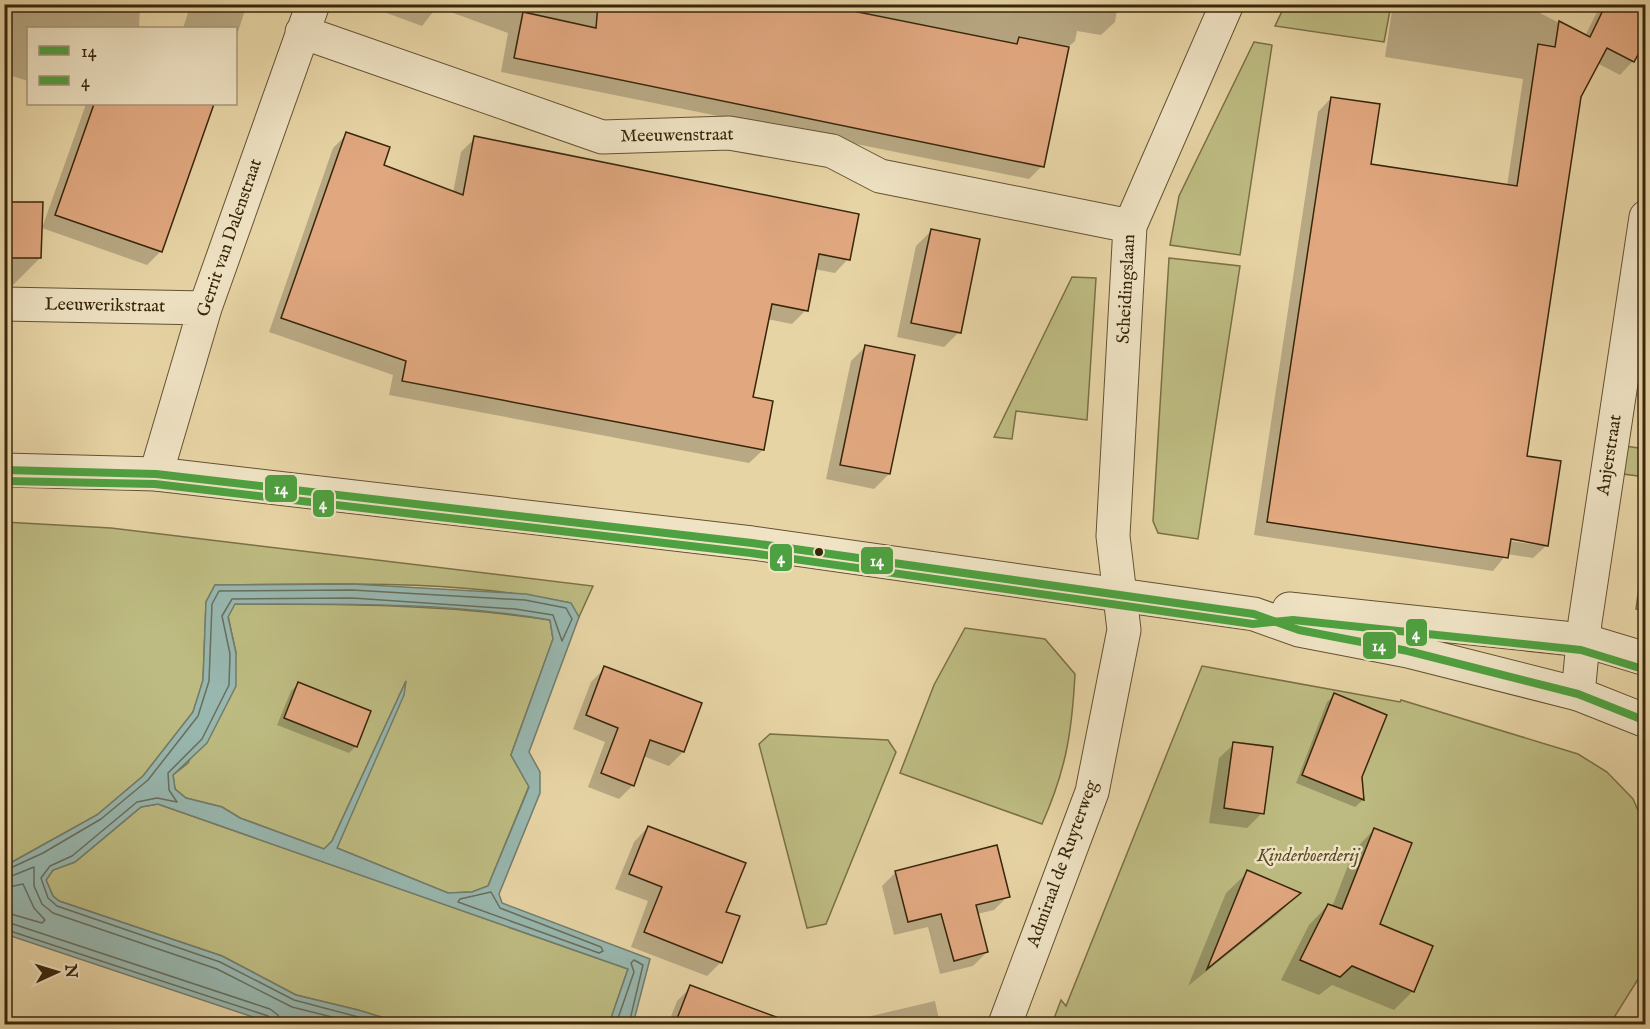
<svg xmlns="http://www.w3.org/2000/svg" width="1650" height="1029" viewBox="0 0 1650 1029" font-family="'IM FELL English',serif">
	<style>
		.green { fill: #bdbb81; stroke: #7a7046; stroke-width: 1.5 }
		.water { fill: #98b7af; stroke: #727d6d; stroke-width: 1.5; fill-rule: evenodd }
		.shadow { fill: #0003; fill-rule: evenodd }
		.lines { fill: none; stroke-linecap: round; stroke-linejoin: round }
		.shore { stroke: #686e5d; stroke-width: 1.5 }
		.building { fill: #e1a880; stroke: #38260b; stroke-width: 1.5 }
		.minor-casing { stroke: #645232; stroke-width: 35 }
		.tertiary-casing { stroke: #645232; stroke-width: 35 }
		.minor { stroke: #efe3c4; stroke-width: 33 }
		.tertiary { stroke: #efe3c4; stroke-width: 33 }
		.bus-1-casing { stroke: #efe3c4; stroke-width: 12 }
		.bus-2-casing { stroke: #efe3c4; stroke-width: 12 }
		.bus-1 { stroke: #4ea140; stroke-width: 8 }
		.bus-2 { stroke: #4ea140; stroke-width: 8 }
		.bus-dot { fill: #38260b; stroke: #efe3c4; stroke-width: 2 }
		.labels { text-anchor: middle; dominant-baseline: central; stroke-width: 5; stroke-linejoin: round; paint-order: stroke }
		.street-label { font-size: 18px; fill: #38260b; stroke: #efe3c4 }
		.park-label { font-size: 18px; font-style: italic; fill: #594b28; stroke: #efe3c4 }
		.line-badge { stroke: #efe3c4; stroke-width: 2 }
		.badge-label { font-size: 16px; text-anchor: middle; font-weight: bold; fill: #fff }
	</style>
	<rect width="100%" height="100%" fill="#e7d4a5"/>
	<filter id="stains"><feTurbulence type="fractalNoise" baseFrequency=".00333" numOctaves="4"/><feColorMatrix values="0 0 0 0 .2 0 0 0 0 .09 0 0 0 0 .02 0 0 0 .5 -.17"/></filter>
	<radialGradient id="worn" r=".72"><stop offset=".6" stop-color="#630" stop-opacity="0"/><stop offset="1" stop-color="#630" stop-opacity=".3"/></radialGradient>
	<path class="green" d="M1285 5H1391L1384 42 1275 26Z
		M1254 42 1272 45 1240 255 1170 245 1179 196Z
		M1169 258 1240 266 1198 539 1158 533 1153 521Z
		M1072 277 1096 278 1087 420 1016 411 1012 439 994 437Z
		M1625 446 1645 449V477L1623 474Z
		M4 522 111 528 593 586 579 617 570 603C456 579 332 584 215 585L206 602 203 681 193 712 143 776 97 815 5 866Z
		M1645 544 1646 612H1645L1636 609Z
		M234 604C340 604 446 604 550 620L553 639 511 755 529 786 488 886 472 892 448 893 337 848 406 681 332 841 324 849 240 818 222 807 186 798 175 789 173 775 188 763 236 653 228 616Z
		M965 628 1045 639 1075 674C1072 732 1066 770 1042 824L900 773 934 685Z
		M1202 666 1400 702 1401 700 1578 754 1607 772 1633 799 1645 826V968L1610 1024H1052L1061 1000 1066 1006Z
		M770 734 888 740 896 752 826 924 807 928 759 744Z
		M158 804 628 969 609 1024H404L358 1010 296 995 222 956 59 901 53 896 46 880 53 870 75 862 141 807Z"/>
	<path class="water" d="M352 584 526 594 571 603 579 617 529 752 540 772V793L499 894 502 903 650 959 633 1024H609L628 969 158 804 141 807 75 862 53 870 46 880 53 896 59 901 222 956 296 995 358 1010 404 1024H274L5 934V866L97 815 143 776 193 712 203 680 206 602 215 585ZM235 604C337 604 449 602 550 620L553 639 511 755 529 787 488 886 472 892 448 893 337 848 404 695 406 681 332 841 324 849 240 818 222 807 186 798 175 789 173 775 207 743 236 686V653L228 617Z"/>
	<path class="shadow" d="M4 4H140L139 28H28V81L9 75 4 79Z
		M191 4H247L236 38V28H183Z
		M383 4H1118L1115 22 1101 35 1077 31 1075 41 1066 49 1042 166 1029 179 501 72 508 33 437 7 422 26 381 11Z
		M1393 4H1535L1534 10 1585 36 1601 4H1646L1633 61 1620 75 1597 63 1580 97 1526 458 1547 545 1533 558 1507 554 1493 571 1254 535 1318 112 1331 98 1369 165 1507 186 1523 79 1385 57ZM1504 537 1538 542V545L1503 540Z
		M86 104H135L133 171 157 104H212L161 251 147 265 42 228Z
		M347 134 382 166 453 193 461 152 475 138 848 259 835 273 814 269 806 310 792 324 767 319 751 398 763 450 749 463 389 395 393 375 269 332 333 148Z
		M4 203 40 258 7 291H4Z
		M931 231 959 332 944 347 897 337 916 246Z
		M866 346 889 474 874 489 826 479 851 361Z
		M605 668 700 704 683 752 669 766 643 756 633 785 619 799 588 787 605 742 573 729 591 682Z
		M298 684 356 746 349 753 277 725 291 691Z
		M1335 695 1361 777 1363 800 1355 807 1296 783 1327 702Z
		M1234 744 1262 813 1247 828 1209 823 1219 758Z
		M648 827 725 913 721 962 707 976 631 947 648 901 615 889 634 842Z
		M1374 830 1378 925 1413 991 1394 1010 1332 985 1319 995 1281 980 1309 925 1328 905 1332 907 1354 850Z
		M896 872 1008 896 994 910 977 914 987 952 973 966 940 974 928 927 894 935 882 886Z
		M1248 872 1299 893 1278 914 1188 986 1226 893Z
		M691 987 786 1022 785 1024H668L677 1001Z
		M935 1001 940 1024H837Z"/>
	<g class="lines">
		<path class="shore" d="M4 871 43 853 101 819 148 780 198 716 209 681 212 604 219 591 352 590 525 600 566 608 572 619 562 641 553 615 515 609 352 598 232 599 222 616 230 654 229 685 202 739 168 773 169 790 177 802 157 798 137 802 72 856 50 866 41 878 48 898 57 906 220 962 294 1000 385 1024
			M4 879 34 867V886L42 904 53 913 217 969 292 1007 360 1024
			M4 888 23 884 34 908 45 920 42 923 4 912
			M491 892 500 908 601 947 603 951 599 953 458 902 460 899Z
			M4 921 270 1009 278 1015 280 1024
			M4 929 268 1016 273 1024
			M616 1024 634 972 631 963 634 960 643 965 629 1024"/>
	</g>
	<path class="building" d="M598 4H818L1017 44 1019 37 1069 47 1044 167 514 58 523 12 596 28Z
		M1606 4H1646V40L1634 62 1607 48 1581 97 1527 456 1561 461 1548 546 1511 539 1508 558 1267 522 1331 97 1380 104 1371 164 1517 186 1538 44 1555 47 1559 21 1590 37Z
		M94 104H214L162 252 55 215Z
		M346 132 390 147 384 165 463 195 474 136 859 214 850 260 819 254 808 311 772 304 753 397 773 401 764 450 402 381 406 361 281 318Z
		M4 202H43L41 258H4Z
		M931 229 980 239 961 333 911 323Z
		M865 345 915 355 890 474 840 465Z
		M604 666 702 703 684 752 650 740 634 786 601 773 618 728 586 715Z
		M298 682 371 711 357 747 284 718Z
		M1334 693 1387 715 1362 777 1364 800 1302 775Z
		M1233 742 1273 747 1264 814 1224 808Z
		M648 826 746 863 726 912 740 916 722 963 644 932 662 887 629 874Z
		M1374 828 1412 843 1380 924 1433 946 1414 992 1352 966 1340 977 1300 960 1328 904 1342 909Z
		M997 845 1010 897 976 905 988 952 954 961 941 914 908 922 895 871Z
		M1247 870 1301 893 1207 969Z
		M690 985 787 1021 786 1024H675Z"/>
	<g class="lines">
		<defs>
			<path id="minor" d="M302 32 602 137 729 133 832 151 880 176 1130 226
				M4 304 205 308
				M156 474 205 308 313 4
				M1578 694 1585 622 1646 217
				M1005 1024 1092 792 1124 630 1113 536 1130 226 1227 4"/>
			<path id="tertiary" d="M4 470 156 474 752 543 1254 614 1299 630 1408 651 1578 694 1646 721
				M1289 609 1583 640 1646 659"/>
		</defs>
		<use href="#minor" class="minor-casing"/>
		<use href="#tertiary" class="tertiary-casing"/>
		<use href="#minor" class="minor"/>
		<use href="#tertiary" class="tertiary"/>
		<defs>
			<path id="bus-1" d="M4 470 156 474 752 543 1254 614 1299 630 1408 651 1578 694 1646 721"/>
			<path id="bus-2" d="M4 481 155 484 751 553 1253 624 1293 620 1581 650 1643 669"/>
		</defs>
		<use href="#bus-1" class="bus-1-casing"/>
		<use href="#bus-2" class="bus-2-casing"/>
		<use href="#bus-1" class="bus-1"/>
		<use href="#bus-2" class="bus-2"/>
	</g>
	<circle class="bus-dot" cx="819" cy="552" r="5"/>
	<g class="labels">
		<g class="street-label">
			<text transform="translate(677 136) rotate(-1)">Meeuwenstraat</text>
			<text transform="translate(230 238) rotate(-71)">Gerrit van Dalenstraat</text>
			<text transform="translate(1127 289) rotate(-87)">Scheidingslaan</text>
			<text transform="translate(105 306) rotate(1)">Leeuwerikstraat</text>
			<text transform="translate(1610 455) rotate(-81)">Anjerstraat</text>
			<text transform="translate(1063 864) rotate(-70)">Admiraal de Ruyterweg</text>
		</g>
		<g class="park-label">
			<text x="1308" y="856">Kinderboerderij</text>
		</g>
	</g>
	<g class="line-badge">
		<rect x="264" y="474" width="34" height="29" rx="6" fill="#4ea140"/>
		<rect x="312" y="489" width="23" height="29" rx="6" fill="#4ea140"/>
		<rect x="769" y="543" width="24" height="29" rx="6" fill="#4ea140"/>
		<rect x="860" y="546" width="34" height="29" rx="6" fill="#4ea140"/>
		<rect x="1405" y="618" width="23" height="29" rx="6" fill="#4ea140"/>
		<rect x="1362" y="631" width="35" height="29" rx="6" fill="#4ea140"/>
	</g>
	<g class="badge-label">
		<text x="281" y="494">14</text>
		<text x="323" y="509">4</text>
		<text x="781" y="563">4</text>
		<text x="877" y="566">14</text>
		<text x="1416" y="639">4</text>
		<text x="1379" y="651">14</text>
	</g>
	<rect width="1650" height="1029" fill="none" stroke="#e7d4a5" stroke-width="24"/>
	<rect x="6" y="6" width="1638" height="1017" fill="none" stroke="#38260b" stroke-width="3"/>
	<rect x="12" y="12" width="1626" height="1005" fill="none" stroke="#38260b" stroke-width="1.5"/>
	<rect x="27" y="27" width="210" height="78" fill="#efe3c4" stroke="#a6977a" stroke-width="1.5"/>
	<rect x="39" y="46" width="30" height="9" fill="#4ea140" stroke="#a6977a" stroke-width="1.5"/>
	<text x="81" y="57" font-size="18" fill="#38260b">14</text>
	<rect x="39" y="76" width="30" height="9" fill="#4ea140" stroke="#a6977a" stroke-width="1.5"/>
	<text x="81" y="87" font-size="18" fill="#38260b">4</text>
	<g transform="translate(57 972) rotate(86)" stroke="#efe3c4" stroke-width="4.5" paint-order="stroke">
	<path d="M0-4.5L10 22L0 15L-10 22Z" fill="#38260b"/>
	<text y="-9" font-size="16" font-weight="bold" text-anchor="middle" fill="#38260b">N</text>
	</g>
	<rect width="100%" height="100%" filter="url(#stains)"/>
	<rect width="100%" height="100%" fill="url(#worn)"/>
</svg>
